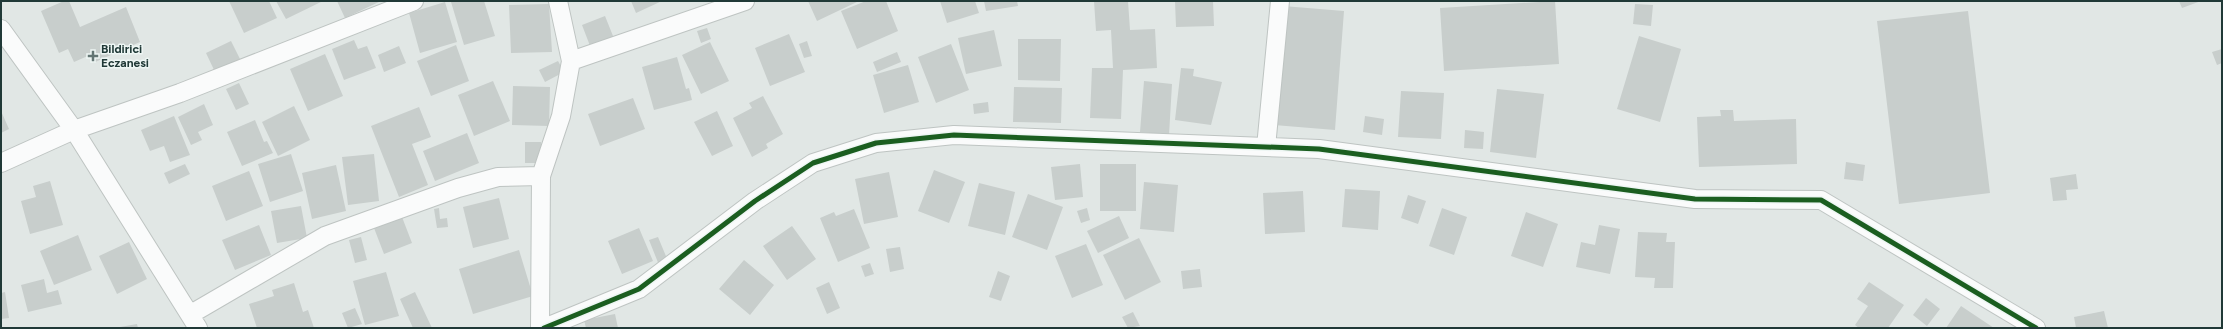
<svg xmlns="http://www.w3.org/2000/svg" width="2223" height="329" viewBox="0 0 2223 329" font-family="Figtree,sans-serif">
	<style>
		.building { fill: #c8cecc }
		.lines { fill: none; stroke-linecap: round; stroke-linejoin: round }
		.minor-casing { stroke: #bec4c2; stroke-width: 20 }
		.minor { stroke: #fafbfb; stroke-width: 18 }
		.cycleway-casing { stroke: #eef6f4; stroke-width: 8 }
		.cycleway { stroke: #1b5e20; stroke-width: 5 }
		.poi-dot { fill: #647674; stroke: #eef6f4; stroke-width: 1.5 }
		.labels { text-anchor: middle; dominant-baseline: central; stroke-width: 3; stroke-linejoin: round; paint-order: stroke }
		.poi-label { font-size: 12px; font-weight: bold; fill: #203937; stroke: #eef6f4; text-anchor: start }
	</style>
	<rect width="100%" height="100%" fill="#e1e7e5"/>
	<path class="building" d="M64 1H69L80 27 126 7 140 42 93 63 90 55 74 62 68 49 59 53 41 11Z
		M229 1H269L277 18 244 33Z
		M276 1H323L286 19Z
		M337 1H381L345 18Z
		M484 1 495 36 464 45 451 2Z
		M631 1H662L636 13Z
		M808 1H859L817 21Z
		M866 1H886L898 31 857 49 841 11Z
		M940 1H975L979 13 947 23Z
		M984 1H1017L1018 6 986 11Z
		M1094 1H1128L1130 30 1155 29 1157 68 1123 70 1121 119 1090 118 1092 68H1113L1111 30 1096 31Z
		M1175 1H1213L1214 26 1176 27Z
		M1555 1 1559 64 1444 71 1440 8Z
		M2179 1H2201L2182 8Z
		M445 2 457 42 420 53 409 13Z
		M549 4 552 52 511 53 509 5Z
		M1635 4 1653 5 1651 26 1633 24Z
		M1283 6 1344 11 1335 130 1274 125Z
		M1968 11 1990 193 1899 204 1877 21Z
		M605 16 615 41 592 51 582 25Z
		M707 28 711 39 701 43 697 31Z
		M994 30 1002 66 966 74 958 38Z
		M789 34 805 72 770 86 755 48Z
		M1639 36 1681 49 1660 122 1617 109Z
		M1018 39H1061L1060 81 1018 80Z
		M354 40 358 49 367 46 376 68 344 80 332 49Z
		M231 41 240 59 215 72 206 53Z
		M807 41 812 56 804 58 799 44Z
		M710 42 729 81 701 94 682 55Z
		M951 44 969 90 936 103 918 57Z
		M456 45 469 81 431 96 417 61Z
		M399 46 406 63 384 72 378 55Z
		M2222 49V63L2217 65 2212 52Z
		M897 52 901 62 877 72 873 62Z
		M325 54 343 96 308 111 290 69Z
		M677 57 686 89 689 88 692 100 654 110 642 67Z
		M558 61 564 72 545 82 539 70Z
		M908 65 919 102 884 113 873 75Z
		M1181 68 1194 69 1193 76 1222 82 1211 125 1175 120Z
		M493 81 510 121 474 136 458 95Z
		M1144 81 1172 84 1169 135 1140 132Z
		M239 83 249 104 236 110 226 89Z
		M513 86 550 87 549 126 512 125Z
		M1014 87 1062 88 1061 123 1013 122Z
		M1497 89 1544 94 1536 158 1490 152Z
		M1401 91 1444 93 1441 139 1398 137Z
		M763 96 783 134 766 144 768 148 752 157 733 118 752 108 749 103Z
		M633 98 645 129 600 146 588 114Z
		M988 102 989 112 974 114 973 104Z
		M204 104 213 125 198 132 202 140 191 145 178 117Z
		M294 106 310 140 278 156 262 122Z
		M419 107 431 137 412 144 428 185 399 197 371 126Z
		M1720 110H1733L1734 121 1796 119 1797 164 1699 167 1697 117 1721 116Z
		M1 111 9 129 1 133Z
		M717 111 733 146 712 156 694 122Z
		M174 116 190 155 170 162 164 146 150 151 141 130Z
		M1365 116 1384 119 1382 135 1363 132Z
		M255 120 264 142 267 141 273 153 242 166 227 132Z
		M1465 130 1484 132 1483 149 1464 148Z
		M467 133 479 163 435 181 423 151Z
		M525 142H541V163H525Z
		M291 154 303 191 270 202 258 164Z
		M374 154 379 201 348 205 342 157Z
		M1846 162 1865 165 1863 181 1844 179Z
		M185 164 190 174 169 184 164 173Z
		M1080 164 1083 197 1055 200 1051 167Z
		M1100 164H1136V211H1100Z
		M336 165 346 211 312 219 302 173Z
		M934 170 965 182 949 223 918 211Z
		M249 171 263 206 226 221 212 186Z
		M889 172 898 217 864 224 855 179Z
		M2076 174 2078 189 2066 190 2067 200 2053 201 2050 178Z
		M50 181 63 225 30 234 21 201 36 197 33 186Z
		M1144 182 1178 185 1174 232 1140 229Z
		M979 183 1015 192 1005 235 968 226Z
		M1345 189 1380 191 1378 230 1342 227Z
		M1303 191 1305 232 1265 234 1263 193Z
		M1028 194 1063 207 1047 250 1012 237Z
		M1408 195 1426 201 1418 224 1401 218Z
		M499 198 509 239 473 248 463 207Z
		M301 206 307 238 277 243 271 211Z
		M439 208 440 219 447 218 448 227 437 228 434 209Z
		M1087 208 1090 220 1081 223 1077 211Z
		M1442 208 1467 217 1454 255 1429 246Z
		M854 209 870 248 838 262 820 218 834 212 836 216Z
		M1526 212 1558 224 1543 267 1511 256Z
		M1119 216 1129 238 1098 253 1087 231Z
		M402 217 412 243 384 254 374 228Z
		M259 225 271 255 235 270 222 240Z
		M1599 225 1620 229 1610 274 1576 267 1581 242 1595 245Z
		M792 226 816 259 787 280 763 246Z
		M639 228 653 261 622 274 608 241Z
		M1638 232 1667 233 1666 242H1675L1673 288H1654L1655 278 1635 277Z
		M78 235 92 270 54 285 40 251Z
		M361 237 367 260 355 263 349 240Z
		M658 237 668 261 659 265 649 240Z
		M1139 238 1161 282 1125 300 1103 255Z
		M129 242 147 279 117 294 99 256Z
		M1086 244 1103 285 1072 298 1055 256Z
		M900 247 904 269 890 272 886 249Z
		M519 250 533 296 473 314 459 269Z
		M744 260 774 285 750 315 719 289Z
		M870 263 874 274 865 277 861 266Z
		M1200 269 1202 287 1183 289 1181 271Z
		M998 271 1010 276 1001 301 989 297Z
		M386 272 399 316 365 325 353 281Z
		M44 279 47 293 58 290 62 304 28 312 21 285Z
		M829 282 840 308 827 314 816 288Z
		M1869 282 1904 305 1888 328H1859L1855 325 1868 306 1857 299Z
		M294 283 303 312 308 310 314 328H257L249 304 274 296 272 290Z
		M5 292 9 318 1 319V293Z
		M415 292 432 328H413L400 299Z
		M1926 298 1940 309 1927 326 1913 315Z
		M1961 306 1994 328H1946Z
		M355 308 362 324 348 328 342 313Z
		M2104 311 2108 328H2076L2074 317Z
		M1133 312 1140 326 1128 328 1122 317Z
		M615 314 618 328H586L584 320Z
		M137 324 138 328H120V327Z"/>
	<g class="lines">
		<defs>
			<path id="minor" d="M1 29 74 130 198 328
				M571 61 745 1
				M1266 147 1280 1
				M1 163 74 130 180 93 414 1
				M191 314 325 236 458 188 498 177 541 176
				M540 328 541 176 561 116 571 61 558 1
				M544 328 639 289 755 201 813 163 876 143 954 135 1319 149 1695 199 1821 200 2036 328"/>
		</defs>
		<use href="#minor" class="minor-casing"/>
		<use href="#minor" class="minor"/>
		<defs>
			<path id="cycleway" d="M544 328 639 289 755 201 813 163 876 143 954 135 1319 149 1695 199 1821 200 2036 328"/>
		</defs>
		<use href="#cycleway" class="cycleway-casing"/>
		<use href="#cycleway" class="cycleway"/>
	</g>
	<path class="poi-dot" d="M91 50h4v4h4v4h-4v4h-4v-4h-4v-4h4z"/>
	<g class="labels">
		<g class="poi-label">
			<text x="101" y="49">Bildirici<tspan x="101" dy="14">Eczanesi</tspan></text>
		</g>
	</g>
	<rect width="2223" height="329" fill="none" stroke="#203937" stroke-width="4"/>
</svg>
